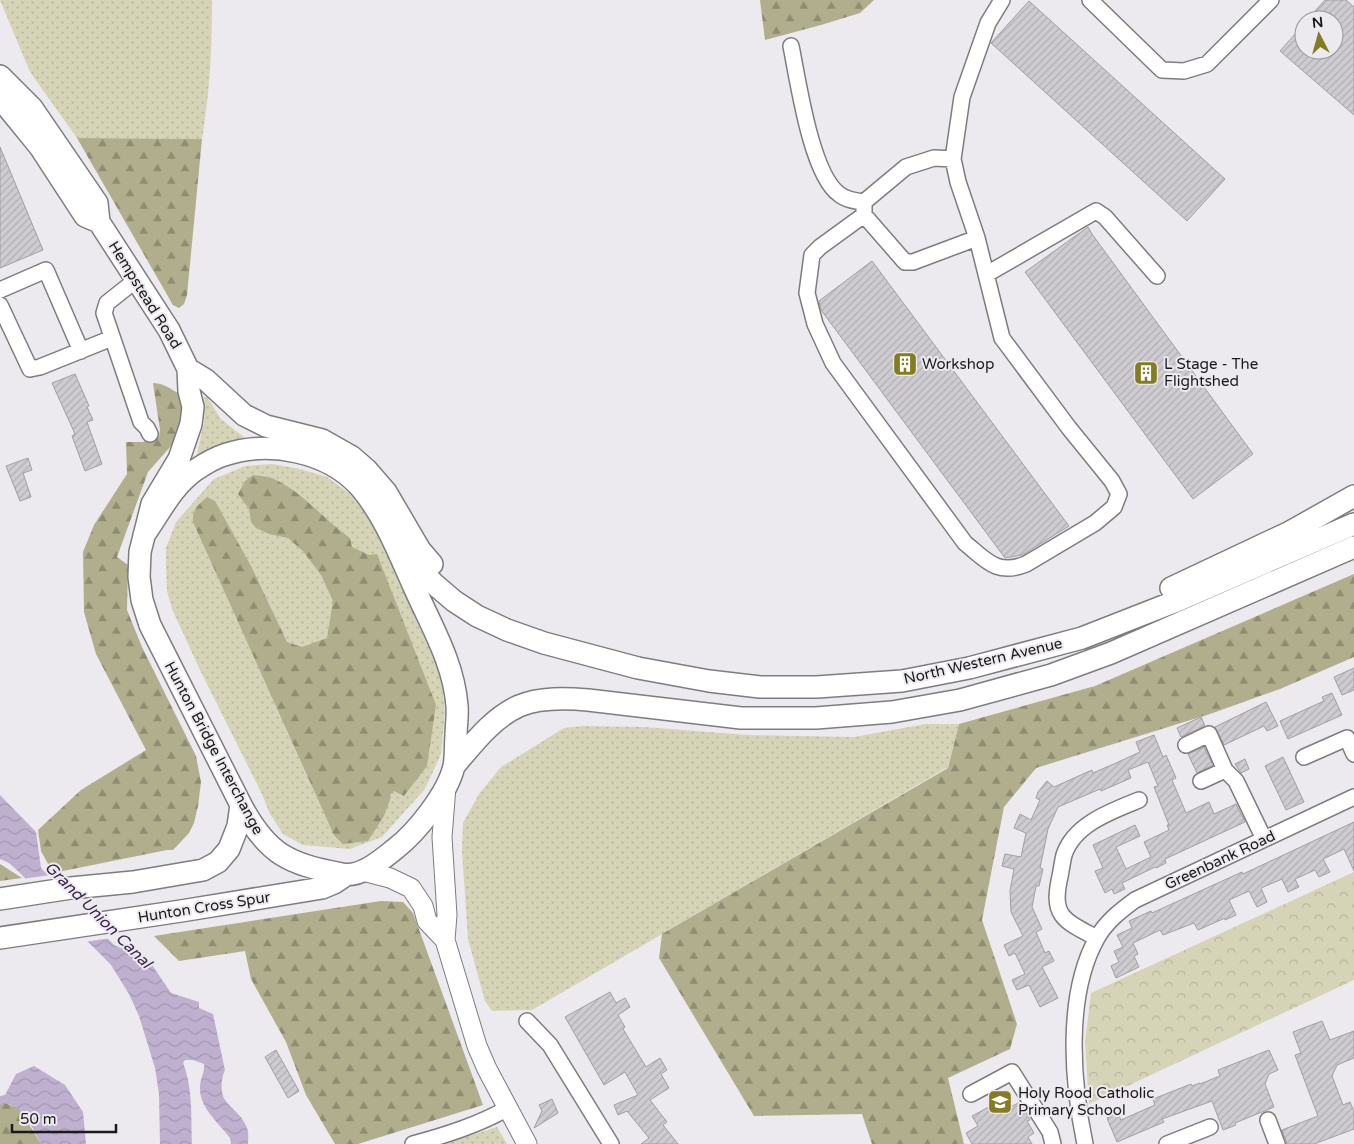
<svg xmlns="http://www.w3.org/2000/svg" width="1354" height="1144" viewBox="0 0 1354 1144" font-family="'Varela Round',sans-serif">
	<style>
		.grass { fill: url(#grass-dots) }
		.forest { fill: url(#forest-firs) }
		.park { fill: url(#park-crowns) }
		.water { fill: url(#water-waves) }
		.pier { fill: #ece9ef }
		.building { fill: url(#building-hatch); stroke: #a19ea3 }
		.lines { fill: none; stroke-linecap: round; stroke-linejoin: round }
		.minor-casing { stroke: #7e7c81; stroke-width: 18 }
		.major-casing { stroke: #7e7c81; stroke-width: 21 }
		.highway-casing { stroke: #7e7c81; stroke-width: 24 }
		.minor { stroke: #fff; stroke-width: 15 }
		.major { stroke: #fff; stroke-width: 19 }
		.highway { stroke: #fff; stroke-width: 21 }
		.labels { text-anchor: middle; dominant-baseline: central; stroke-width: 4; stroke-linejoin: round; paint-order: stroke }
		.street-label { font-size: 15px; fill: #1a191b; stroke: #ece9ef }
		.poi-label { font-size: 15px; fill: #1a191b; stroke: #ece9ef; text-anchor: start }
		.water-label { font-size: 16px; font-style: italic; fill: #3c244d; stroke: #ece9ef }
	</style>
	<defs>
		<pattern id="grass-dots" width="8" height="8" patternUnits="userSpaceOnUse" patternTransform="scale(1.25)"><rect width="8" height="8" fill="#d6d4b7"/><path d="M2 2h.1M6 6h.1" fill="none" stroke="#b7b59d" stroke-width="1.8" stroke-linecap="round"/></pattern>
		<pattern id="forest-firs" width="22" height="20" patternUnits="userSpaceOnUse" patternTransform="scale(1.25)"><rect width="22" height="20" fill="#b0ae8c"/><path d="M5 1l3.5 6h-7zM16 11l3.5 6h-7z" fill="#8e8d72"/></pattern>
		<pattern id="park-crowns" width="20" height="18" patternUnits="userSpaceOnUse" patternTransform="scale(1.25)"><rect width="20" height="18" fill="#d6d4b7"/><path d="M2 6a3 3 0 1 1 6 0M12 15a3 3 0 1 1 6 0" fill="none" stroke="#b7b59d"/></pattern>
		<pattern id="water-waves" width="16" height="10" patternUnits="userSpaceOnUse" patternTransform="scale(1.25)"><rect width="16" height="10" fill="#c0b0cf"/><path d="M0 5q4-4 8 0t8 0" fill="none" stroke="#a497b1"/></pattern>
		<pattern id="building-hatch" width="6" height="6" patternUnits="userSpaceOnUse" patternTransform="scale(1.25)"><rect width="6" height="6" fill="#cfccd1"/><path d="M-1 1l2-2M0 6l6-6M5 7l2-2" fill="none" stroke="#b1afb3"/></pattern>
	</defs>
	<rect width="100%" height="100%" fill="#ece9ef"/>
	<path class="grass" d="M0 0H212C212 48 210 92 202 139L77 138 30 72Z
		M204 397H207L221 419 245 438 214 448 200 456 197 454 204 422Z
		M272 464 300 469 327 477 350 494 369 518 390 558 440 669 445 712 441 754 431 776 424 790 382 837 350 849 303 845 283 834 269 812 262 794 200 670 172 609 167 591 166 568V548L176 522 214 479 245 466Z
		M926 724H959L948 767 532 1010 492 1011 485 1001 468 939 462 851 463 823 479 794 501 767 564 728 583 726 644 727 748 735 854 737Z
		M497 1127 507 1144H444Z"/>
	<path class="forest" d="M760 0H874L860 13 821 25 765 40Z
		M77 138 202 139 187 295 184 304 179 308 173 305Z
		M153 383C167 384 171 390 182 395L183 419 178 438 148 472 117 557 128 565 127 610 142 647 196 756 201 782 198 806 194 823 189 833 173 850H167L53 873 41 851 38 830 81 790 146 750 96 654 84 612 83 552 94 525 127 474 126 442H143L159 437 160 430Z
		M253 475C260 476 270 476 276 480 305 494 324 520 350 538L352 547 369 555 377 554 436 705 427 766 404 796 394 791 390 795 391 797 384 816 368 841 343 844 334 835 193 522C192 509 198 505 207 497L215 501 251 566 287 642 302 647 327 638 333 601 321 575 303 551 288 538 269 534 256 528 251 522 249 509 238 494 245 481Z
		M1354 574V657L1280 689 1210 714 1036 768 1004 807 982 920 1017 1024 1010 1049 948 1078 964 1144H872L862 1114 754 1116 659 958 662 934 948 768 959 724 1095 686Z
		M0 864 22 878 0 881Z
		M381 901 403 902 413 913 483 1105 358 1144H335L306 1095 286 1042 251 979 245 951 179 961 154 936Z
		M5 1103 19 1108 41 1144H0V1105Z"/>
	<path class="park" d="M1354 872V980L1089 1104 1085 1042 1091 993Z"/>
	<path class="water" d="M0 795 36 832 41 868 114 945 128 951 146 956 171 993 199 1002V1008L213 1014 225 1070C221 1078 220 1093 225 1100 233 1111 241 1113 247 1128 249 1133 248 1139 248 1144H231L230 1138C219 1123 199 1108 200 1087 200 1079 205 1072 204 1064L193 1060H185L183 1063C193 1088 191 1118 192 1144H160L159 1094 155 1068 139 1016 129 994 111 965 19 872 9 863 0 859Z
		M34 1066 65 1085 83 1112 86 1144H41C33 1130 21 1098 0 1105V1096L5 1095 16 1074Z"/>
	<path class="pier" d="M50 875 111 938 84 942 22 879Z"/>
	<path class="building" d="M1325 0H1346L1354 7V115L1280 51 1304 24V50H1334V20H1307Z
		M1029 1 1225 179 1187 221 991 43Z
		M0 147 43 250 0 268Z
		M1088 227 1092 234 1253 454 1193 499 1025 272Z
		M872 261 1069 526 1022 555 1005 558 821 310 819 301Z
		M75 374 89 406 87 407 93 420 87 422 102 464 85 471 72 436 75 434 52 383Z
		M28 458 32 470 23 473 31 497 20 501 6 466Z
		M1354 668V690L1342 695 1334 677Z
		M1332 693 1342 715 1288 739 1280 721 1324 701 1322 697Z
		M1266 702 1278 726 1267 731 1264 726 1224 745 1215 727Z
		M1201 717 1205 726 1181 737 1177 728Z
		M1154 735 1163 757 1166 755 1176 778 1172 780 1186 813 1209 802 1214 814 1236 804 1245 822 1165 859 1166 863 1156 868 1155 867 1122 883 1125 889 1114 894 1112 889 1105 893 1095 871 1103 868 1093 845 1135 825 1140 836 1116 847 1126 869 1151 857 1144 842 1169 830 1167 825H1169L1154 787 1158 786 1148 762 1128 770 1131 778 1101 791 1100 789 1058 807 1048 829 1040 868 1043 869 1039 886H1036L1032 907 1042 929 1036 932 1045 953 1049 951 1054 961 1042 967 1058 998 1040 1007 1029 985 1017 990 1012 980 1025 974 1015 953 1009 956 1004 945 1023 936 1011 912 1010 891 1014 869 1002 866 1005 854 1021 857 1026 833 1014 828 1020 814 1031 820 1040 800 1036 798 1038 792 1047 781 1054 787 1092 770 1093 773 1116 763 1140 752 1136 742Z
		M1204 747 1213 765 1197 773 1188 754Z
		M1283 757 1304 802 1286 810 1265 766Z
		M1245 759 1249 769 1241 773 1235 764Z
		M1354 822V871L1344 849 1323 859 1330 872 1319 877 1315 870 1295 879 1299 887 1288 892 1282 879 1261 888 1267 902 1257 907 1249 891 1229 900 1236 915 1225 920V918L1198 930 1194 923 1163 935 1160 930 1133 943 1138 954 1134 956 1139 967 1116 978 1111 966 1119 962 1114 951 1123 947 1117 935 1132 928 1129 921 1151 911 1152 913 1242 872 1243 874Z
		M610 992 616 1003 625 998 630 1007 618 1015 625 1027 623 1029 646 1067 660 1058 667 1070 661 1074 669 1088 650 1100 667 1122 663 1125 678 1144H641L649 1138 627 1111 618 1115 614 1105 638 1095 625 1072 604 1085 565 1017Z
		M1322 1021 1330 1040 1354 1031V1058L1337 1065 1332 1076 1343 1105 1350 1102 1354 1111V1129L1314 1144H1287L1282 1130 1318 1116 1295 1055 1301 1053 1293 1032Z
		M276 1050 299 1091 288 1098 265 1057Z
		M1269 1050 1278 1070 1269 1074 1265 1084 1274 1107 1235 1123 1236 1125 1223 1130 1212 1101 1162 1119 1164 1122 1117 1142 1107 1118 1118 1113 1121 1120 1130 1116 1155 1105 1153 1099 1191 1084 1192 1086 1200 1083V1084L1220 1076 1218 1070Z
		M552 1099 558 1113 534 1128 542 1111 539 1105Z
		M1000 1101 1005 1110 1020 1102 1030 1120 1027 1121 1034 1133 1028 1137 1032 1144H972L966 1133 978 1126 972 1116Z"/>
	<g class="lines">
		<defs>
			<path id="minor" d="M1090 0 1162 70 1184 71 1207 64 1271 0
				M791 46C798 80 811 174 839 194 846 200 856 201 864 202
				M953 159 934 158 906 167 864 202V215L905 262H913L977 238
				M864 215 820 247 812 255 807 293 815 324 833 363 965 543C986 560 997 576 1026 564L1095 523 1114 507 1119 494 1112 481 1069 428 1002 338 977 238 958 182 953 159 962 97 988 23 1002 0
				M987 274 1096 211 1105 217 1157 276
				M136 280 107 303 104 313 141 422 147 428 150 434
				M0 290 46 270 81 351
				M0 305 30 369 40 367 112 338
				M1186 745 1209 734 1225 770 1236 781 1264 839
				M1304 757 1347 738 1354 754
				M1201 781 1225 770
				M1097 938C1086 932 1069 925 1062 915 1055 905 1057 892 1059 881 1061 873 1062 863 1064 855 1074 824 1112 811 1139 800
				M527 1021 550 1045 611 1144
				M971 1094 1012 1072 1050 1132 1053 1144
				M1268 1120 1277 1144
				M413 1144C446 1135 478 1125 508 1108
				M1085 1144C1072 1082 1065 995 1097 938 1106 922 1120 911 1135 900L1354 797
				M1167 1144 1210 1127"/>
			<path id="major" d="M446 787 442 837 447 915 445 940 477 1046 487 1069 527 1144
				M363 871 390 878 411 888 423 906 427 921 445 940"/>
			<path id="highway" d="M0 76 32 108 97 203 99 222 169 330 188 369 189 391 193 407 191 424 179 459 152 504 140 552 139 577 142 600 150 625 241 805C267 854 288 864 342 874 361 878 381 860 395 849 417 832 448 793 454 766 456 756 455 746 456 736 456 726 458 715 457 706 454 664 432 627 415 589 399 554 385 516 360 487 328 451 269 440 224 455 214 458 203 465 194 471 172 487 159 514 144 535
				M0 98 40 147 85 216 99 222
				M188 369 206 380 244 415 266 426 322 440 352 457 367 470 386 492 420 550 432 564
				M406 554 433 583 454 601 477 616 507 630 544 643 638 668 709 681 760 687H817L902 681 969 668 1082 638 1174 602 1354 524
				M1171 588 1290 532 1354 496
				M454 766C472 745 492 718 519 706 540 697 566 698 588 700L741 718H816L892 712 960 700 1051 675 1111 653 1354 547
				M0 899 71 888 133 882 203 870 218 862 229 849 238 826 241 805
				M0 938 181 911 322 888 334 883 346 875"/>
		</defs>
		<use href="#minor" class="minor-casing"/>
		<use href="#major" class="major-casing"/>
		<use href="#highway" class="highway-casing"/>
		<use href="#minor" class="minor"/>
		<use href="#major" class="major"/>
		<use href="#highway" class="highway"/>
	</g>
	<defs>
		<symbol id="building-square" viewBox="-11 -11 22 22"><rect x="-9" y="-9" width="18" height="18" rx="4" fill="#847c22" stroke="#ece9ef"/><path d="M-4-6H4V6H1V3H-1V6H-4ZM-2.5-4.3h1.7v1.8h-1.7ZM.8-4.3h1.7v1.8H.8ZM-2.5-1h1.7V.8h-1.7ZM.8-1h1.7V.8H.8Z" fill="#fff"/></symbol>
		<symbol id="school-square" viewBox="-11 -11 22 22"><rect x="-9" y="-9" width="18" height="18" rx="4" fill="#847c22" stroke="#ece9ef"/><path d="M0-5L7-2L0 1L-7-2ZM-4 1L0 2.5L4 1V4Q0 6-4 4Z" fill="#fff"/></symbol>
	</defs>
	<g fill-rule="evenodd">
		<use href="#building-square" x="891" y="350" width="28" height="28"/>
		<use href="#building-square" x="1132" y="359" width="28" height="28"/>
		<use href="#school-square" x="986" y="1088" width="28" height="28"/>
	</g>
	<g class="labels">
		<g class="street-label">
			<text transform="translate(145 295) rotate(58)">Hempstead Road</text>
			<text transform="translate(983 661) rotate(-13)">North Western Avenue</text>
			<text transform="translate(214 748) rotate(62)">Hunton Bridge Interchange</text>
			<text transform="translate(1220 860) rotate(-25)">Greenbank Road</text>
			<text transform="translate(204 907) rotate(-9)">Hunton Cross Spur</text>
		</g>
		<g class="poi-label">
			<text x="922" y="364">Workshop</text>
			<text x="1164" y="364">L Stage - The<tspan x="1164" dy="17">Flightshed</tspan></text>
			<text x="1018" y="1093">Holy Rood Catholic<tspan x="1018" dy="17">Primary School</tspan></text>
		</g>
		<g class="water-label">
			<text transform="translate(98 915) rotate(45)">Grand Union Canal</text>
		</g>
	</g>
	<g transform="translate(1319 35) rotate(354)"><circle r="24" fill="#ece9ef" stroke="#98969a"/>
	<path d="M0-4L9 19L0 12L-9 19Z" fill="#847c22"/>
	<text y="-8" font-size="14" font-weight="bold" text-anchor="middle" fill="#1a191b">N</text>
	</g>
	<path d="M12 1124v8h104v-8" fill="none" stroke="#1a191b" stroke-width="2.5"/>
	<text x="20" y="1124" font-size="15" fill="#1a191b" stroke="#ece9ef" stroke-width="4" paint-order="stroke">50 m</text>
</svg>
